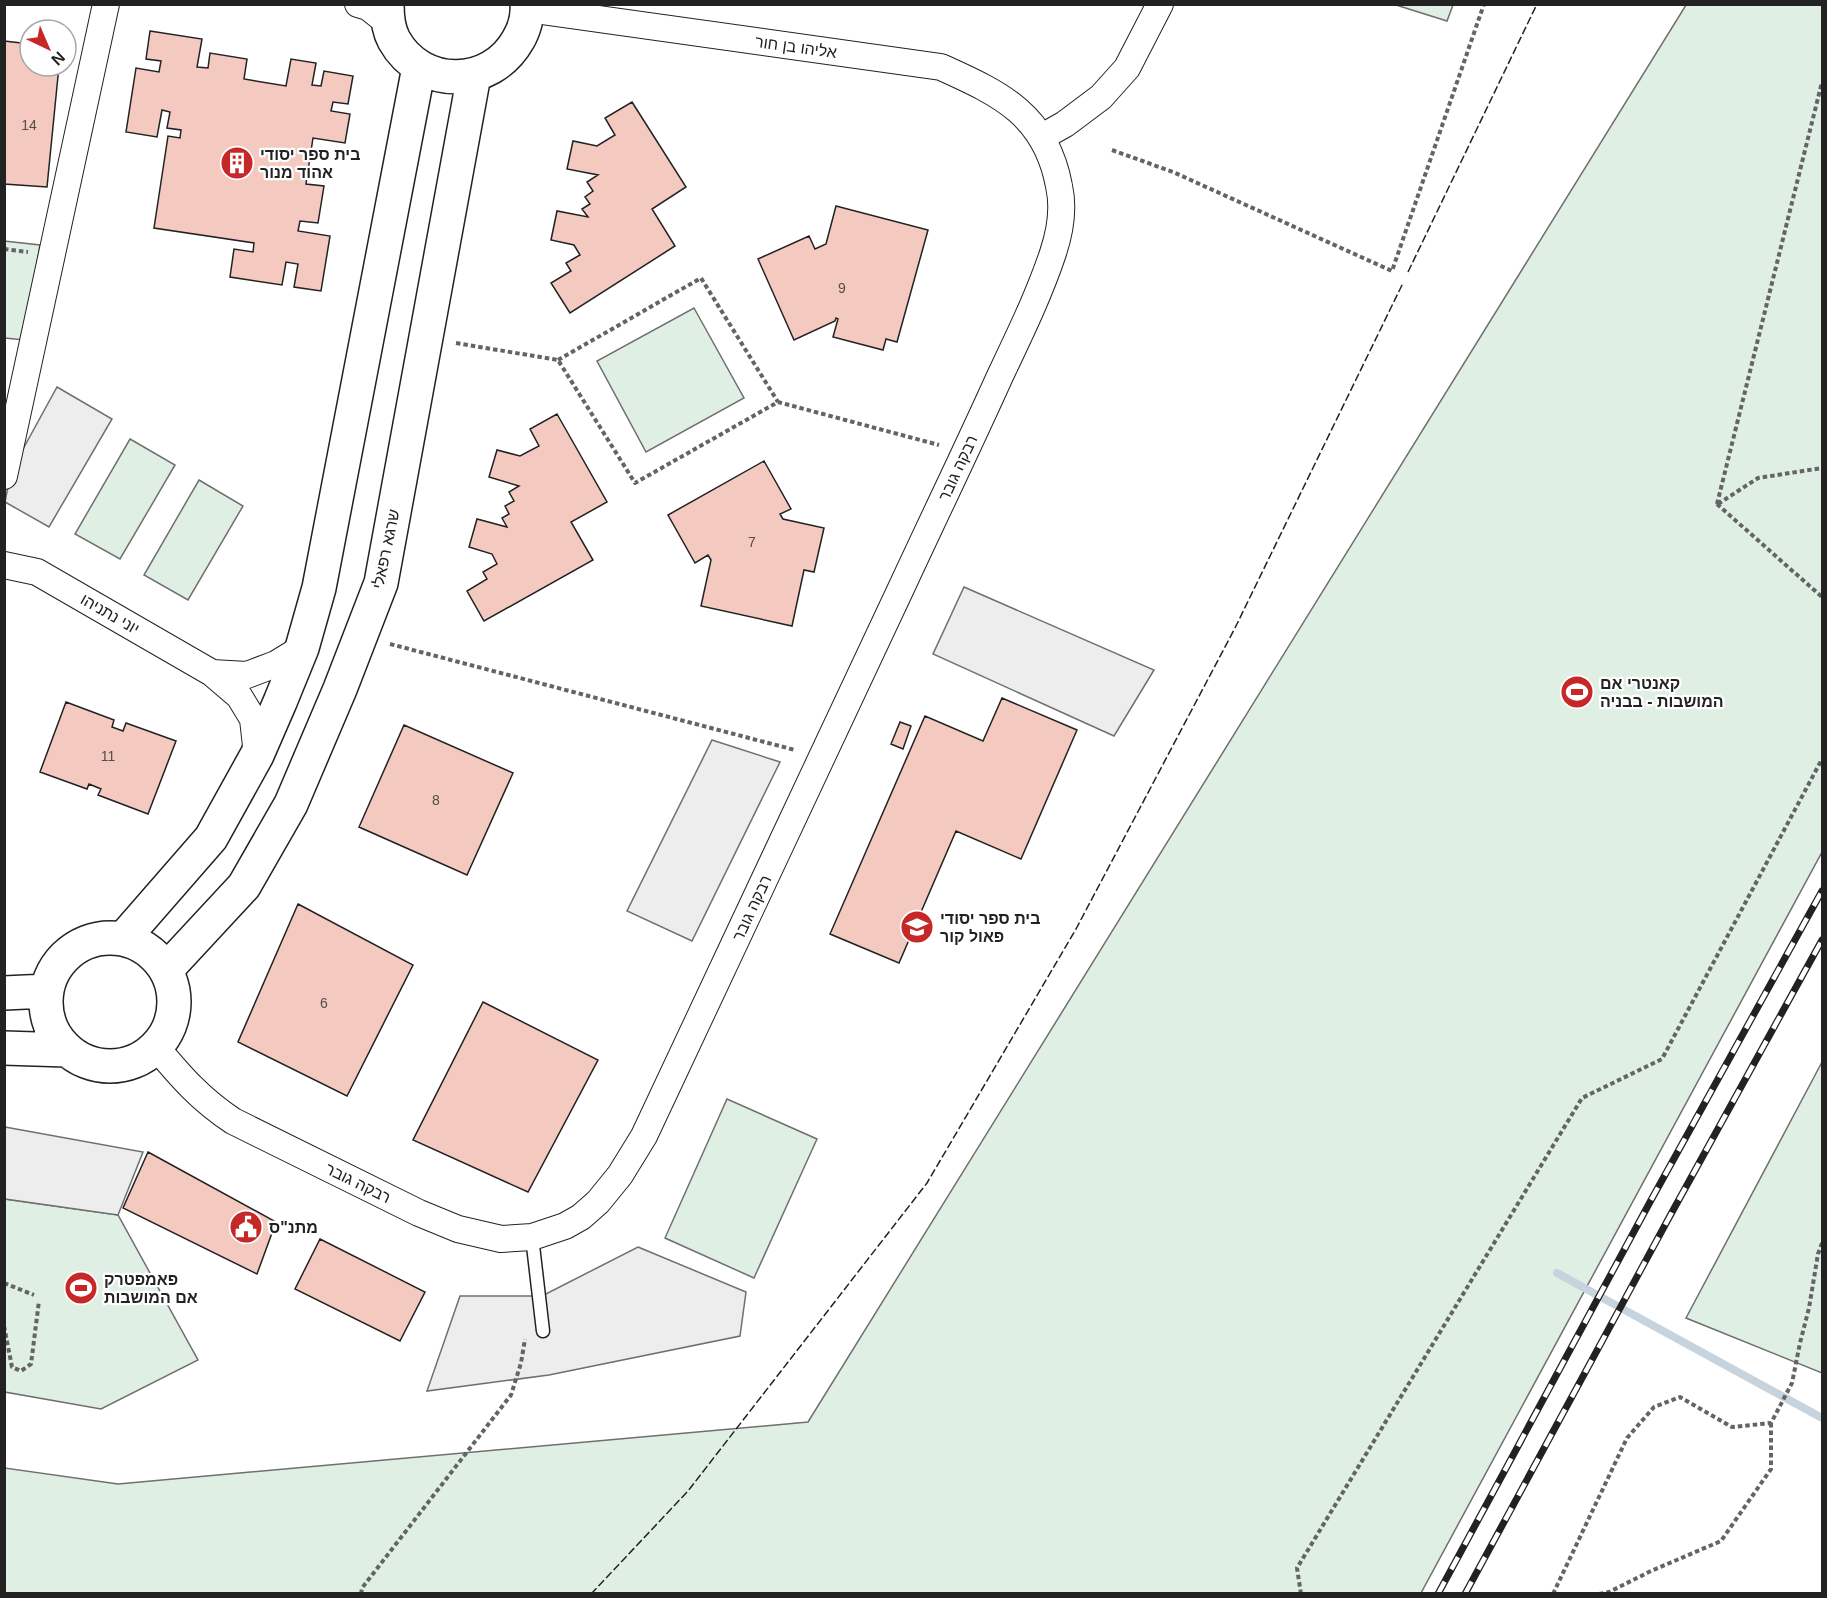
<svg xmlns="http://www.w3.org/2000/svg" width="1827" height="1598" viewBox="0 0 1827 1598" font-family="Helvetica,Heebo,sans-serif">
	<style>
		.green { fill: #e0efe3; stroke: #6f6f6f; stroke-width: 1.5 }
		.parking { fill: #ededed; stroke: #6f6f6f; stroke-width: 1.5 }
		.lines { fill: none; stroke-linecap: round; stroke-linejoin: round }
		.stream { stroke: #c7d3dd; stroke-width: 8 }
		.building { fill: #f3c9c0; stroke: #222; stroke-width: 1.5 }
		.lane-casing { stroke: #222; stroke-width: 15 }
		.street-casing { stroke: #222; stroke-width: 28 }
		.secondary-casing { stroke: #222; stroke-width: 36 }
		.path { stroke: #646464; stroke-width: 4; stroke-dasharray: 4.5 3; stroke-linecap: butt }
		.lane { stroke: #fff; stroke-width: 12 }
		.street { stroke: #fff; stroke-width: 26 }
		.secondary { stroke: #fff; stroke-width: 33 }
		.rail-casing { stroke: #222; stroke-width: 7 }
		.rail { stroke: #fff; stroke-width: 4.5; stroke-dasharray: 14; stroke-linecap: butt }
		.fence { stroke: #222; stroke-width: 1.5; stroke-dasharray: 8 3; stroke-linecap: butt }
		.labels { text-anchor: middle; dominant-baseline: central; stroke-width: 4.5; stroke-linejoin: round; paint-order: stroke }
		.number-label { font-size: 14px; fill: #564c4a }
		.street-label { font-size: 16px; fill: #222; stroke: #fff }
		.poi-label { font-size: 16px; font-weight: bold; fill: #222; stroke: #fff; text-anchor: start }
	</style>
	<rect width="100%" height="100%" fill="#fff"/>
	<path class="green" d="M1396 5H1453L1447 21Z
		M1686 5H1822V852L1421 1593H5V1468L118 1484 808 1422Z
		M4 241 40 245 24 340 5 338Z
		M694 308 744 398 646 452 597 361Z
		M130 439 175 465 120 559 75 534Z
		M199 480 243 506 188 600 144 575Z
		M1822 1062V1373L1686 1318Z
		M727 1099 817 1139 754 1278 665 1238Z
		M5 1199 118 1215 198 1360 101 1409 5 1392Z"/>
	<path class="parking" d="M57 387 112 419 49 527 5 502 11 471Z
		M964 587 1154 670 1114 736 933 654Z
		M712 740 780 762 692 941 627 911Z
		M5 1127 143 1152 118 1215 5 1199Z
		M638 1247 746 1292 740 1336 549 1375 427 1391 460 1296H542Z"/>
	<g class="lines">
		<path class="stream" d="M1557 1273 1822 1418"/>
	</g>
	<path class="building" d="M150 31 202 39 197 67 208 68 210 53 247 59 244 79 286 86 291 59 316 63 312 85 321 86 324 71 353 76 348 104 333 102 331 111 350 114 345 143 313 138 306 184 324 186 318 223 300 221 298 231 330 236 321 291 294 287 298 264 286 262 282 285 230 277 234 249 253 252 254 243 154 228 168 136 180 138 181 130 167 128 170 112 162 110 157 137 126 132 136 68 159 72 161 61 146 59Z
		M4 41 30 44V66H59L47 187 4 184Z
		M632 102 686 187 652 209 675 246 570 313 551 283 571 271 566 263 580 255 574 245 551 240 557 211 588 217 582 209 590 204 585 197 593 191 587 182 598 175 567 169 573 141 597 146 615 135 605 118Z
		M836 206 928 230 897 342 886 339 883 350 833 337 838 319 836 318 835 321 794 340 758 259 809 236 815 249 826 244Z
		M557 414 607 502 571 522 593 560 484 621 467 591 487 579 483 572 497 564 492 554 469 547 477 519 507 527 502 518 509 514 505 506 514 501 509 492 519 486 489 477 497 450 520 456 539 446 530 429Z
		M764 461 791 509 780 514 783 519 824 528 814 572 804 570 792 626 701 606 711 560 708 555 695 563 668 515Z
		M1002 698 1077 730 1021 859 956 831 899 963 830 934 925 716 983 741Z
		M66 702 114 720 112 727 123 731 126 723 176 741 148 814 98 795 101 789 89 784 87 789 40 772Z
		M900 722 911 726 903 749 891 744Z
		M404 725 513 773 467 875 359 827Z
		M298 904 413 965 347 1096 238 1042Z
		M483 1002 598 1060 528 1192 413 1140Z
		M148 1152 276 1222 257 1274 123 1208Z
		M320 1239 425 1292 400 1341 295 1289Z"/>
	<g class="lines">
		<defs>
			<path id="lane" d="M532 1237 543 1331"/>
			<path id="street" d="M358 4 368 7 387 22
				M1042 137 1065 124 1101 97 1127 68 1160 4
				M4 476 106 4
				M4 565 37 572 212 673 239 696 253 719 257 755
				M212 673 247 675 276 664 302 648
				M156 1047C181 1077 200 1099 233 1121L419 1213 458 1229 501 1239 532 1237 565 1226 581 1217 598 1202 620 1175 644 1136C731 951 817 766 904 582 936 513 969 445 1000 376 1019 336 1039 295 1053 253 1060 232 1064 208 1059 186 1046 115 1001 94 941 67L527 9"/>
			<path id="secondary" d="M387 4C387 17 388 29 394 40 422 90 491 88 518 40 524 30 528 16 527 4
				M46 1002a64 64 0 1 1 128 0a64 64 0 1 1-128 0Z
				M123 939 211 838 257 755 280 702 302 648 319 588 419 67
				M166 970 244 886 291 804 340 689 381 583 474 75
				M4 993 47 991
				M4 1048 67 1050"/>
		</defs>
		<use href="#lane" class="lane-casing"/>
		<use href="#street" class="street-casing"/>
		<use href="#secondary" class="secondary-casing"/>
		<path class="path" d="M1112 150 1173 172 1392 271 1484 4
			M4 249 28 252
			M456 343 558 360 635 483 778 402 939 445
			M558 360 701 278 778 402
			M1717 504 1822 82
			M1717 504 1822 597
			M1718 504 1758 478 1822 468
			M390 644 795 750
			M4 1283 34 1295
			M4 1326 12 1367 21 1371 31 1364 39 1301
			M361 1594 362 1588 511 1395 521 1363 525 1339
			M1301 1594 1297 1568 1582 1098 1662 1059 1822 759
			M1553 1594 1627 1438 1654 1407 1680 1397 1732 1427 1771 1423 1792 1383 1800 1343 1809 1308 1818 1254 1822 1243
			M1599 1594 1609 1592 1651 1571 1721 1541 1771 1469V1423"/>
		<use href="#lane" class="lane"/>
		<use href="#street" class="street"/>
		<use href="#secondary" class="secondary"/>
		<defs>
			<path id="rail" d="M1438 1594 1650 1202 1822 891
				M1465 1594 1671 1214 1822 940"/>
		</defs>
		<use href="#rail" class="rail-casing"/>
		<use href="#rail" class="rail"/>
		<path class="fence" d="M1408 272 1537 4
			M591 1594 688 1491 927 1183 1076 929 1235 628 1403 283"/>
	</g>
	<defs>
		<symbol id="building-disc" viewBox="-11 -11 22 22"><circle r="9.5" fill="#c62828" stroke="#fff"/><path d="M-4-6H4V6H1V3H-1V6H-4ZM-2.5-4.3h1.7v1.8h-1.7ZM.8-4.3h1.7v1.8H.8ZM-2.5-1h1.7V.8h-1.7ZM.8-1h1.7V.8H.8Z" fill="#fff"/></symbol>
		<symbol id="stadium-disc" viewBox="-11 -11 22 22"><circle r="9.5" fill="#c62828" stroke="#fff"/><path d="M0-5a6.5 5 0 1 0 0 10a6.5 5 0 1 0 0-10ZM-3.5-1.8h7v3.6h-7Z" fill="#fff"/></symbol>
		<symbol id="school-disc" viewBox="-11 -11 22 22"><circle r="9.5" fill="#c62828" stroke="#fff"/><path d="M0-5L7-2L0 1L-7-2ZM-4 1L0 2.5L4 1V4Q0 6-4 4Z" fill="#fff"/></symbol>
		<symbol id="civic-disc" viewBox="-11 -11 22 22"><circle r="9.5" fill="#c62828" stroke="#fff"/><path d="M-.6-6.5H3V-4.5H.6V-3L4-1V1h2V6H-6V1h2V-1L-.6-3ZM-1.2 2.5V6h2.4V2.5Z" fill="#fff"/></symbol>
	</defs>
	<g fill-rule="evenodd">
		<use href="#building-disc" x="218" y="144" width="38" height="38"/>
		<use href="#stadium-disc" x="1558" y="673" width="38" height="38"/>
		<use href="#school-disc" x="898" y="908" width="38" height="38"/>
		<use href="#civic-disc" x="227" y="1208" width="38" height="38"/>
		<use href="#stadium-disc" x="62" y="1269" width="38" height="38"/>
	</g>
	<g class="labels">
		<g class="number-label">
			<text x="29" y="125">14</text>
			<text x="842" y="288">9</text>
			<text x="752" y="542">7</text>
			<text x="108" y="756">11</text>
			<text x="436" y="800">8</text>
			<text x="324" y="1003">6</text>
		</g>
		<g class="street-label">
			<text transform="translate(796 47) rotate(8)">אליהו בן חור</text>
			<text transform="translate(958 468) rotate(-65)">רבקה גובר</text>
			<text transform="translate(386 549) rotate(-78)">שרגא רפאלי</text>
			<text transform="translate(110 614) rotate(30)">יוני נתניהו</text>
			<text transform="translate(752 908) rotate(-65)">רבקה גובר</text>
			<text transform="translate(358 1183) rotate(26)">רבקה גובר</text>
		</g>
		<g class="poi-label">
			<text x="260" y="154">בית ספר יסודי<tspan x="260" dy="18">אהוד מנור</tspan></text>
			<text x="1600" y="683">קאנטרי אם<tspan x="1600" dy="18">המושבות - בבניה</tspan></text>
			<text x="940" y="918">בית ספר יסודי<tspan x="940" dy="18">פאול קור</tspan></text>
			<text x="269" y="1227">מתנ"ס</text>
			<text x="104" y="1279">פאמפטרק<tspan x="104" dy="18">אם המושבות</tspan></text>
		</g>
	</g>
	<rect width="1827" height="1598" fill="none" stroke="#222222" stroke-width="12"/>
	<g transform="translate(48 48) rotate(136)"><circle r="28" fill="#ffffff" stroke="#a7a7a7" stroke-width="1.5"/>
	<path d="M0-4.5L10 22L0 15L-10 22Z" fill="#c62828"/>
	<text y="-9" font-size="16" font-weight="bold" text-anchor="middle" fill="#222222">N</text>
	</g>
</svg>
